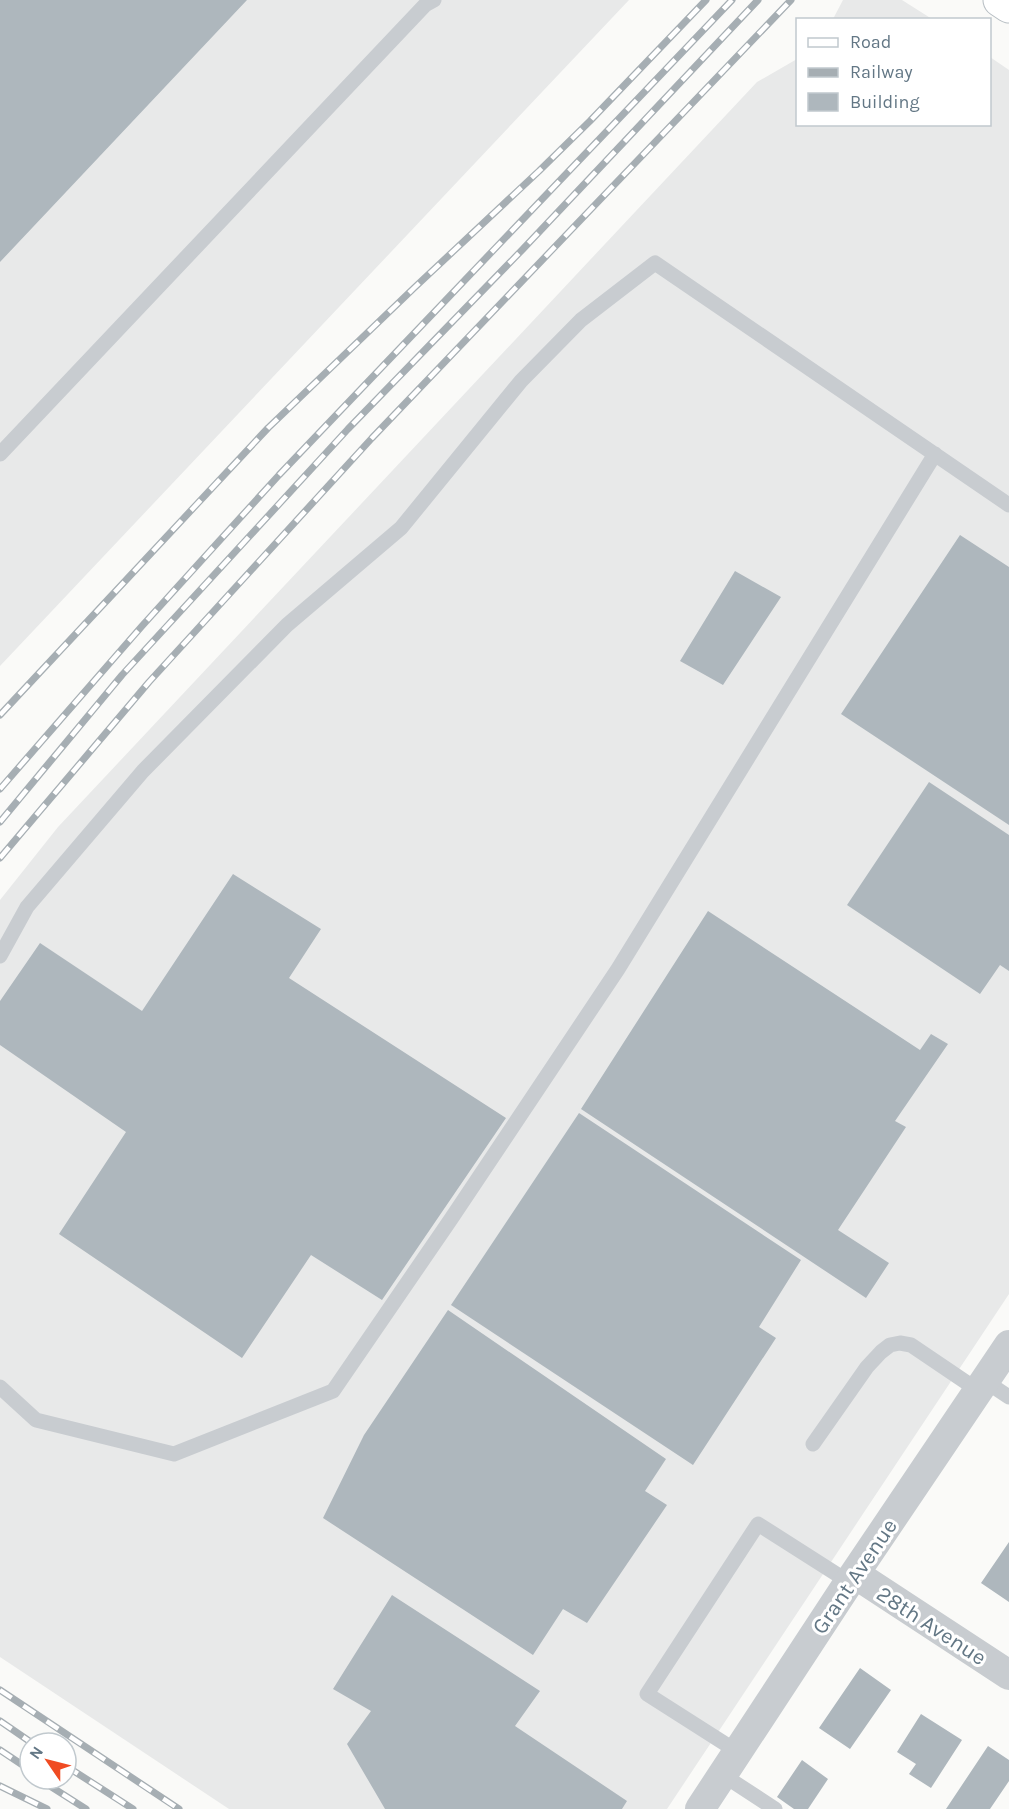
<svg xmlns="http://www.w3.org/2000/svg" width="1009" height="1809" font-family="Karla,sans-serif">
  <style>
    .built { fill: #e8e9e9 }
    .building { fill: #aeb7bd }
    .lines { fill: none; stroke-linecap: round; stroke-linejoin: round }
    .secondary-casing { stroke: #b7bec3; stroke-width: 35 }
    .service { stroke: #c8ccd0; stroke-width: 15 }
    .minor { stroke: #c8ccd0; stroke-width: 30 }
    .secondary { stroke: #fff; stroke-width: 33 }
    .rail-casing { stroke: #a6aeb3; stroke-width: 7 }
    .rail { stroke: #fff; stroke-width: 4.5; stroke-dasharray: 14; stroke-linecap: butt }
    .labels { text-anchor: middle; stroke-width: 6; stroke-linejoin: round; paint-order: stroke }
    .street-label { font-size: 22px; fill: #637785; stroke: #fff }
  </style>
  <rect width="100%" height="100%" fill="#fafaf8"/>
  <!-- built -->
  <path class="built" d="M0 0H629L0 666Z
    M843 0H902L932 19H833Z
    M990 57 1009 70V1294L667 1809H229L0 1657V900L58 827 757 82 797 59 798 124H990Z"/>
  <!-- building -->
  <path class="building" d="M0 0H247L0 262Z
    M960 535 1009 567V825L841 714Z
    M735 571 781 597 723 685 680 661Z
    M929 782 1009 835V971L1000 965 980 994 847 905Z
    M233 874 321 929 289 978 506 1118 382 1300 311 1255 242 1358 59 1234 126 1132 0 1045V1001L40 943 142 1011Z
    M708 911 920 1050 931 1034 948 1044 895 1121 906 1127 838 1230 889 1263 866 1298 581 1109Z
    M579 1113 801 1260 759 1327 776 1338 693 1465 451 1305Z
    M448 1310 666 1459 645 1491 667 1505 587 1623 563 1609 533 1655 323 1518 364 1435Z
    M1009 1542V1602L981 1583Z
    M392 1595 540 1691 515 1726 627 1801 622 1809H385L347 1744 371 1711 333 1689Z
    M860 1668 891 1690 850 1749 819 1728Z
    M921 1714 962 1740 931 1788 909 1774 916 1764 897 1752Z
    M988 1746 1009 1760V1781L990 1809H946Z
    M802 1760 828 1779 808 1809H794L777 1797Z"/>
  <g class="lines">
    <defs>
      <path id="secondary" d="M1000 0 1009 6"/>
    </defs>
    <!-- secondary casing -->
    <use href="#secondary" class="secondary-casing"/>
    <!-- service -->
    <path class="service" d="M0 454 425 5 434 0
      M0 956 27 907 143 771 287 625 401 528 521 381 581 320 655 263 1009 505
      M985 1381 1009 1397
      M0 1387 36 1420 174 1454 333 1391 451 1219 618 969 935 454
      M813 1444 867 1367 881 1352 890 1345 900 1343 911 1345 979 1391
      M738 1752 647 1694 758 1524 849 1582
      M723 1775 775 1809"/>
    <!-- minor -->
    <path class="minor" d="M855 1574 1009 1675
      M700 1809 849 1582 1009 1345"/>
    <!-- secondary -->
    <use href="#secondary" class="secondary"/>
    <defs>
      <path id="rail" d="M0 715 268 428 414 288 539 171 590 121 706 0
        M0 789 142 626 279 475 732 0
        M0 822 122 675 348 429 523 249 758 0
        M0 858 149 682 372 438 791 0
        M0 1690 179 1809
        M0 1721 32 1743
        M0 1750 30 1770
        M66 1766 133 1809
        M39 1779 86 1809
        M0 1786 47 1809"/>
    </defs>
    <!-- rail casing -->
    <use href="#rail" class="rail-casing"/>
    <!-- rail -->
    <use href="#rail" class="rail"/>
  </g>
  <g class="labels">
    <!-- street labels -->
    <g class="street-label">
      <text transform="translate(854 1576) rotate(-56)" y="8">Grant Avenue</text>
      <text transform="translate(932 1625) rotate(33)" y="8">28th Avenue</text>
    </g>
  </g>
  <!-- legend -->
  <rect x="796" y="18" width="195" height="108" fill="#ffffff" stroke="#c1c9ce" stroke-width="1.5"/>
  <rect x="808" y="38" width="30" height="9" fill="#ffffff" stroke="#c1c9ce" stroke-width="1.5"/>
  <text x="850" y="48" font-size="18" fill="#637785">Road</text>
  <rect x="808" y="68" width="30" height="9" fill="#a6aeb3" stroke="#c1c9ce" stroke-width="1.5"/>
  <text x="850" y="78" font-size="18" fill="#637785">Railway</text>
  <rect x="808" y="93" width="30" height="18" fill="#aeb7bd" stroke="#c1c9ce" stroke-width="1.5"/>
  <text x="850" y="108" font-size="18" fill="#637785">Building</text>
  <!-- north arrow -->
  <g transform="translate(48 1761) rotate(305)"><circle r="28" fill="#ffffff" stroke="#c1c9ce" stroke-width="1.5"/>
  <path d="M0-4.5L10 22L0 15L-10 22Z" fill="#f04b22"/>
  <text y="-9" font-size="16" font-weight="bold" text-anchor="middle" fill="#637785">N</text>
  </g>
</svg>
